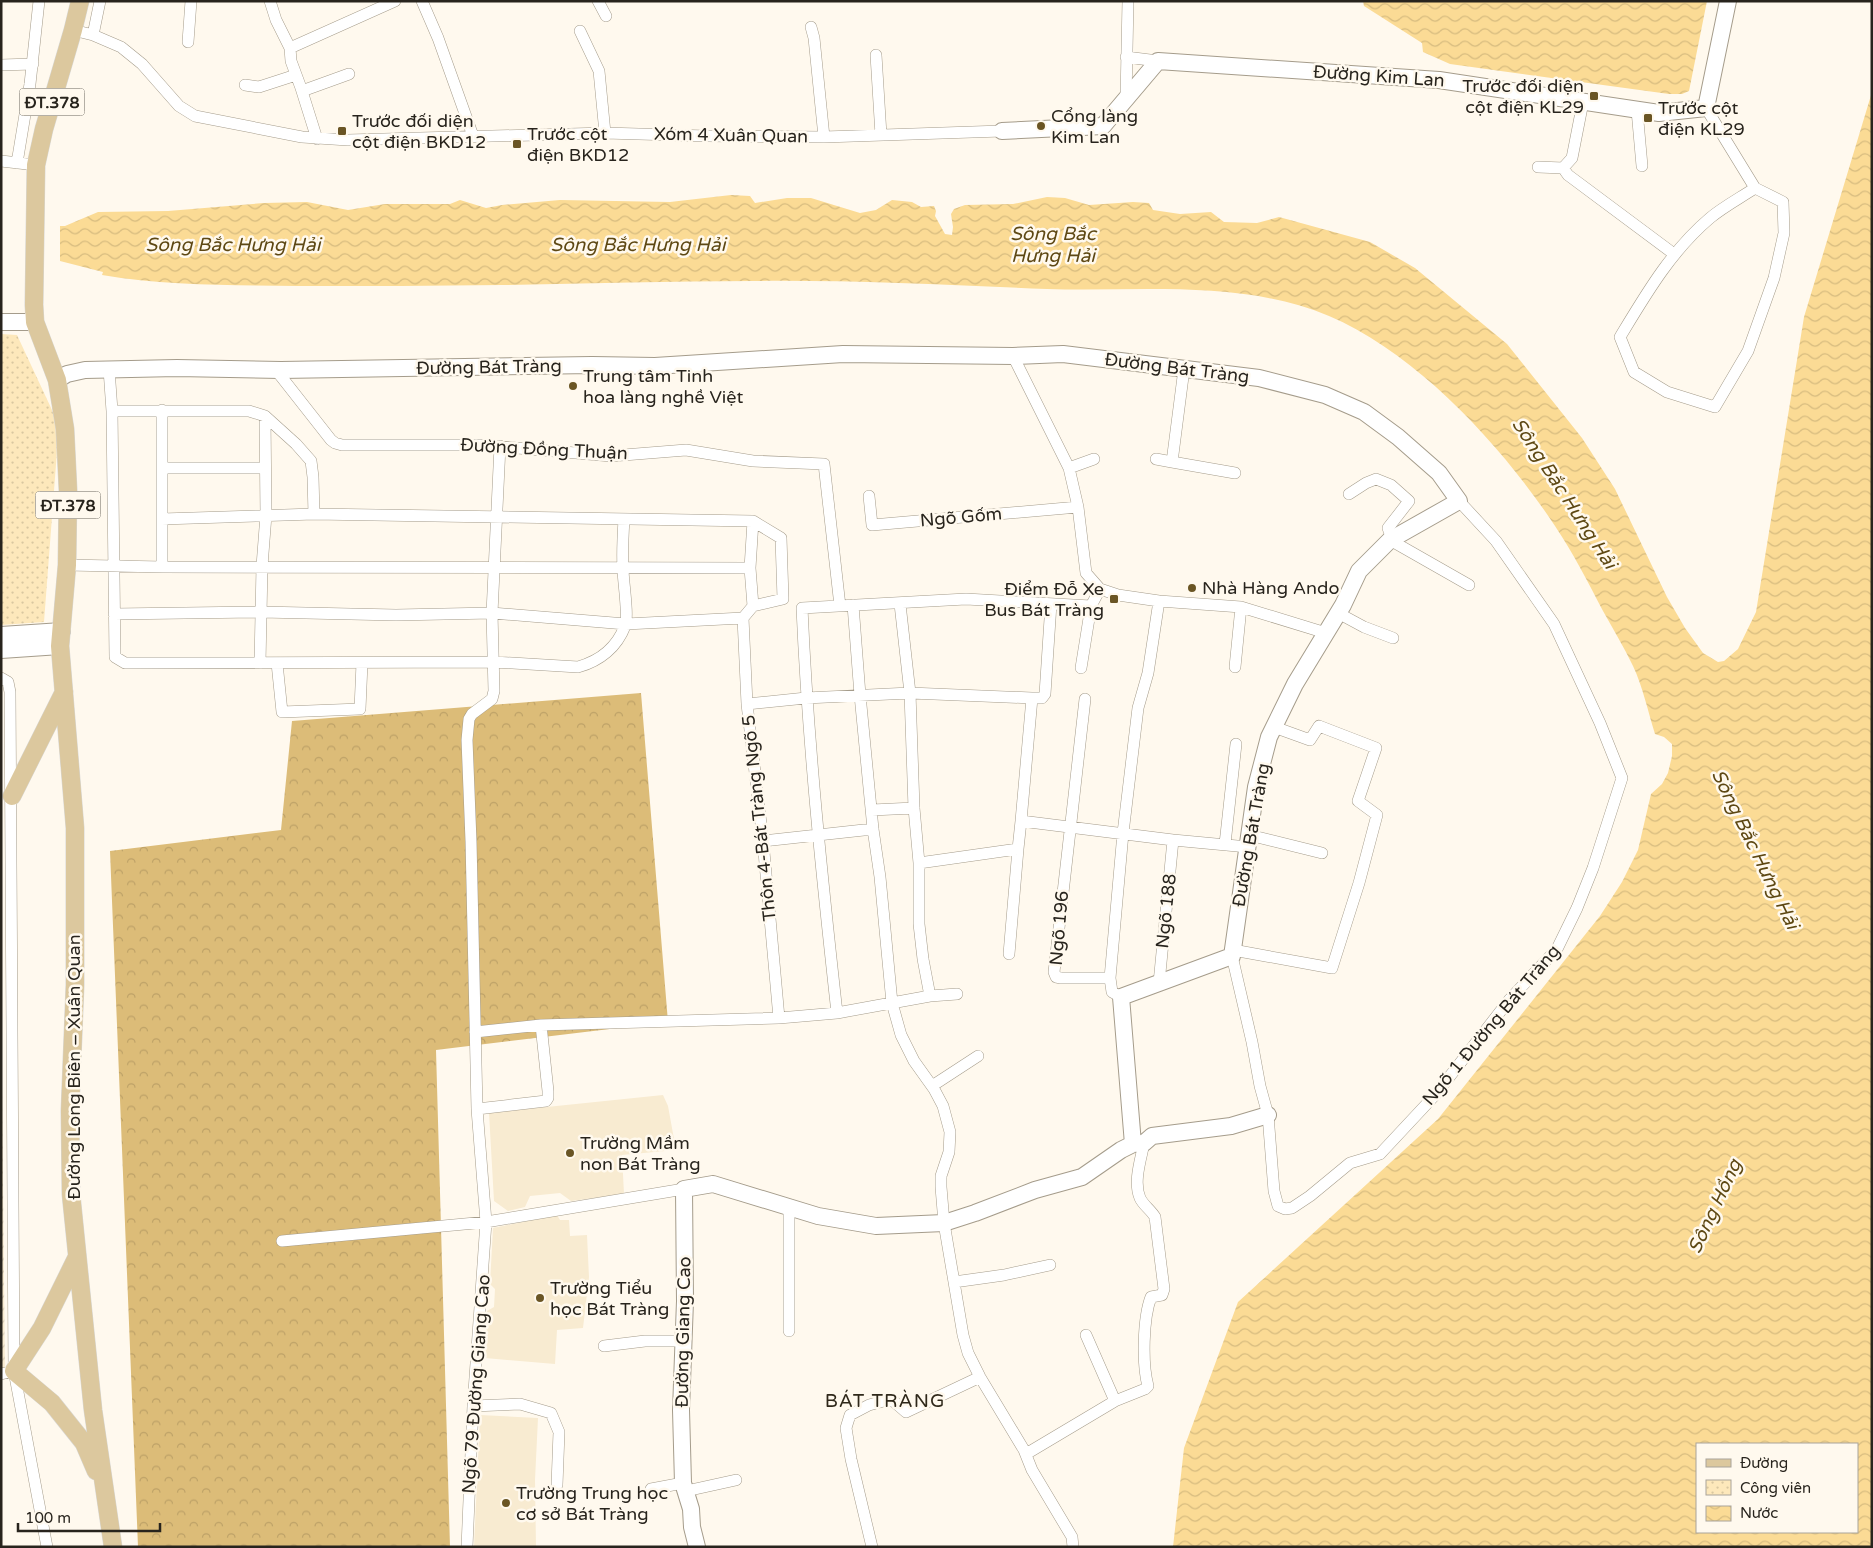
<svg xmlns="http://www.w3.org/2000/svg" width="1873" height="1548" font-family="'Varela Round',sans-serif">
  <style>
    .built { fill: #f8ebd1 }
    .industrial { fill: url(#industrial-furrows) }
    .forest { fill: url(#forest-crowns) }
    .park { fill: url(#park-dots) }
    .water { fill: url(#water-waves); fill-rule: evenodd }
    .lines { fill: none; stroke-linecap: round; stroke-linejoin: round }
    .street-casing { stroke: #a59c8b; stroke-width: 12 }
    .secondary-casing { stroke: #a59c8b; stroke-width: 18 }
    .primary-casing { stroke: #d8d8d6; stroke-width: 19 }
    .street { stroke: #fff; stroke-width: 11 }
    .secondary { stroke: #fff; stroke-width: 16 }
    .primary { stroke: #dcc89e; stroke-width: 18 }
    .poi-dot { fill: #6a5524; stroke: #fff9ee; stroke-width: 2 }
    .labels { text-anchor: middle; stroke-width: 5; stroke-linejoin: round; paint-order: stroke }
    .shield { fill: #fff9ee; stroke: #68645c; stroke-width: 1 }
    .shield-label { font-size: 16px; font-weight: bold; fill: #28241d }
    .street-label { font-size: 18px; fill: #28241d; stroke: #fff9ee }
    .poi-label { font-size: 18px; fill: #28241d; stroke: #fff9ee; text-anchor: start }
    .water-label { font-size: 19px; font-style: italic; fill: #5e4813; stroke: #fff9ee }
    .neighbourhood-label { font-size: 19px; letter-spacing: 1px; fill: #2f281a; stroke: #fff9ee }
  </style>
  <defs>
    <pattern id="industrial-furrows" width="10" height="10" patternUnits="userSpaceOnUse" patternTransform="scale(1.25)"><rect width="10" height="10" fill="#f8ebd1"/><path d="M-1 1l2-2M0 10L10 0M9 11l2-2" fill="none" stroke="#d5c9b3"/></pattern>
    <pattern id="forest-crowns" width="20" height="18" patternUnits="userSpaceOnUse" patternTransform="scale(1.25)"><rect width="20" height="18" fill="#dcbc78"/><path d="M2 6a3 3 0 1 1 6 0M12 15a3 3 0 1 1 6 0" fill="none" stroke="#bda167"/></pattern>
    <pattern id="park-dots" width="8" height="8" patternUnits="userSpaceOnUse" patternTransform="scale(1.25)"><rect width="8" height="8" fill="#fde8bb"/><path d="M2 2h.1M6 6h.1" fill="none" stroke="#d9c7a0" stroke-width="1.8" stroke-linecap="round"/></pattern>
    <pattern id="water-waves" width="16" height="10" patternUnits="userSpaceOnUse" patternTransform="scale(1.25)"><rect width="16" height="10" fill="#fbdb95"/><path d="M0 5q4-4 8 0t8 0" fill="none" stroke="#d7bc80"/></pattern>
  </defs>
  <rect width="100%" height="100%" fill="#fff9ee"/>
  <!-- built -->
  <path class="built" d="M663 1095 668 1106 676 1150 622 1155 624 1194 571 1201 560 1193 530 1196 525 1207 508 1211 494 1201 489 1113Z
    M557 1215 560 1220H569L570 1236 587 1235 589 1277 583 1328 557 1330 555 1364 485 1358 487 1311 494 1307 495 1289 490 1284 493 1228Z
    M480 1415 538 1418 535 1480 536 1547H474Z"/>
  <!-- industrial -->
  <path class="industrial" d="M1 990 5 1373H1Z"/>
  <!-- forest -->
  <path class="forest" d="M641 693 668 1022 436 1050 450 1547H138L110 851 281 830 292 721Z"/>
  <!-- park -->
  <path class="park" d="M1 334 17 335 59 425 44 622 1 625Z"/>
  <!-- water -->
  <path class="water" d="M1363 1H1707L1689 91 1682 94H1669L1450 64 1423 52 1422 43 1364 6Z
    M1872 92V1547H1173L1184 1448 1238 1302 1438 1119 1600 916 1622 882 1638 850 1651 794 1662 784 1668 773 1672 756V744L1664 737 1655 734C1648 712 1643 687 1633 666 1624 647 1613 629 1603 611 1588 582 1573 553 1555 526 1502 446 1418 354 1329 316 1240 279 1141 292 1047 289 949 285 851 280 753 281 669 281 586 284 503 285 435 286 366 286 298 286 233 285 167 286 102 275L103 272 60 261V226H65L98 212 168 211 264 203 307 202 348 210 385 204H450L460 200 486 208 502 205 560 200 670 202 731 195 750 196 755 203 787 198H811L860 213 876 210 892 200 912 202 921 207 934 206 936 211 935 216 945 234 952 235 953 227 951 214 954 209 965 205 1013 204 1047 197 1065 198 1089 205 1133 202 1149 203 1153 210 1180 214 1211 212 1224 222 1257 223 1279 217 1370 242 1415 268 1507 344 1582 438 1615 489 1667 597 1685 628 1703 653 1718 662 1724 661 1738 649 1756 612 1804 317ZM1697 1444H1857V1532H1697Z"/>
  <g class="lines">
    <defs>
      <path id="street" d="M270 1 276 20 290 48
        M422 1 438 38 473 136
        M598 1 606 16
        M811 27 814 38 824 137
        M73 30 93 35 121 47 142 64 179 106 195 116 302 137 348 140 605 133 707 136 824 137 1002 131
        M580 31 599 71 605 133
        M93 35 100 1
        M188 42 191 1
        M876 55 881 135
        M1126 57 1158 61
        M1 65 33 64
        M245 85 259 87 296 75
        M302 91 349 74
        M1126 99 1128 1
        M1706 108 1755 188C1740 198 1723 207 1710 218 1671 251 1646 294 1620 337L1634 372 1667 392 1715 407 1748 351 1774 278 1784 233 1783 202 1755 188
        M1637 110 1642 166
        M317 139 301 88 291 61 290 48 395 1
        M1 161 36 165
        M17 163 30 84 39 1
        M1538 167 1563 168 1572 158 1583 102
        M1563 168 1568 175 1674 254
        M1013 356 1069 468 1078 507 1086 573 1100 589 1118 595 1159 601 1241 607 1326 633
        M109 369 112 411H249L265 416 296 444 311 461 313 477 314 514 753 521 750 568 753 606 743 618 626 624 492 613 396 615 261 612 114 614
        M1184 369 1172 462 1235 473
        M276 370 331 440 335 443 342 445H480L611 456 686 450 753 461 824 464 840 606
        M162 410V567L750 568
        M112 411 115 657 125 663 494 662 578 667C600 661 617 647 625 626 629 616 623 581 623 569 622 552 623 535 624 519
        M1156 459 1172 462
        M162 468H265
        M1069 468 1094 459
        M1349 494 1366 483 1376 479 1391 485 1409 501 1388 528 1392 539
        M869 496 872 525 1078 507
        M162 519 314 514
        M753 521 781 538 783 599 753 606
        M1390 540 1469 585
        M67 565 162 567
        M900 604 910 693 914 808 919 863V924L923 959 930 996
        M853 605 860 695 873 829 880 877 892 1003 901 1035 914 1061 934 1089 943 1106 950 1132 949 1152 941 1176V1187L944 1223 963 1335 968 1353 980 1377 1024 1450 1032 1470 1072 1537 1073 1547
        M1338 613 1364 627 1393 638
        M743 618 747 704 763 841 779 1018
        M260 663 262 566 266 515 265 416
        M277 663 282 712 360 709 362 663
        M1235 667 1241 607
        M1081 668 1091 606
        M1 678 8 682 10 692 14 1371 47 1547
        M1032 698H1042L1045 694 1051 604
        M1085 699 1054 972 1056 977 1061 978H1110
        M747 704 806 698 910 693 1032 698 1021 821
        M872 810 914 808
        M1249 835 1322 853
        M763 841 873 829
        M1225 844 1236 744
        M919 863 1018 849 1021 821 1173 840 1248 847
        M1233 950 1332 968 1359 883 1377 815 1358 801 1376 748 1319 726 1310 740 1274 727
        M1009 954 1018 849
        M1232 956 1252 1042 1260 1086 1268 1115 1274 1191 1278 1206 1285 1209 1292 1208 1310 1196 1350 1163 1380 1154 1436 1094 1510 999 1557 949 1577 908 1593 868 1622 778 1600 723 1554 624 1496 541 1459 501
        M1159 983 1173 840
        M1121 997 1112 992 1110 978 1123 833 1138 708 1148 673 1159 601
        M837 1013C822 878 808 744 802 608L966 599 1091 606 1100 589
        M475 1032 541 1025 779 1018 837 1013 930 996 957 994
        M932 1086 978 1056
        M477 1109 546 1101 548 1098V1091L541 1025
        M282 1241 486 1222 684 1189
        M954 1282 1004 1275 1050 1265
        M789 1331V1206
        M1086 1335 1115 1401
        M604 1346 645 1341H682
        M1 1374 14 1371
        M473 1406 520 1404 551 1413 559 1432 557 1485
        M1026 1454 1115 1401 1145 1389 1148 1386C1142 1364 1143 1318 1151 1297L1162 1295 1164 1289 1155 1217C1151 1210 1143 1205 1140 1198 1133 1182 1141 1159 1144 1143
        M651 1489 683 1483
        M686 1491 736 1480
        M467 1547 473 1406 486 1222 477 1109 471 841 467 740 469 719 472 714 492 699 494 691 492 613 500 446
        M872 1547 851 1459 846 1428 850 1415 869 1405 891 1399 906 1412 980 1377"/>
      <path id="secondary" d="M1002 131 1103 126 1158 61 1439 80 1659 113 1706 108 1728 1
        M1 322H35
        M57 380 67 374 85 370 177 368 281 370 592 365 655 366 843 354 1013 356 1063 354 1259 378 1325 395 1364 412 1398 437 1439 473 1459 501 1390 540 1359 571 1343 605 1295 684 1269 737 1256 787 1232 956 1121 997 1133 1144
        M1 635 62 631
        M1 650 60 646
        M697 1547 692 1527 691 1509 683 1483 681 1410 685 1301 684 1189 713 1184 818 1216 876 1226 944 1223 975 1213 1035 1190 1082 1177 1121 1150 1133 1144 1144 1143 1152 1136 1231 1126 1268 1115"/>
      <path id="primary" d="M80 1 73 30 44 129 36 165 34 305 35 322 57 380 65 429 68 490 67 565 60 646 75 828V985L70 1111 71 1194 93 1410 113 1547
        M12 796 64 692
        M77 1257 42 1328 14 1371 52 1403 84 1443 96 1471"/>
    </defs>
    <!-- street casing -->
    <use href="#street" class="street-casing"/>
    <!-- secondary casing -->
    <use href="#secondary" class="secondary-casing"/>
    <!-- primary casing -->
    <use href="#primary" class="primary-casing"/>
    <!-- street -->
    <use href="#street" class="street"/>
    <!-- secondary -->
    <use href="#secondary" class="secondary"/>
    <!-- primary -->
    <use href="#primary" class="primary"/>
  </g>
  <!-- markers -->
  <g class="poi-dot">
    <rect x="1589" y="91" width="10" height="10" rx="2.5"/>
    <rect x="1643" y="113" width="10" height="10" rx="2.5"/>
    <circle cx="1041" cy="126" r="5"/>
    <rect x="337" y="126" width="10" height="10" rx="2.5"/>
    <rect x="512" y="139" width="10" height="10" rx="2.5"/>
    <circle cx="573" cy="386" r="5"/>
    <circle cx="1192" cy="588" r="5"/>
    <rect x="1109" y="594" width="10" height="10" rx="2.5"/>
    <circle cx="570" cy="1153" r="5"/>
    <circle cx="540" cy="1298" r="5"/>
    <circle cx="506" cy="1503" r="5"/>
  </g>
  <g class="labels">
    <!-- shield labels -->
    <g class="shield">
      <rect x="19.5" y="88.5" width="65" height="27" rx="4"/>
      <rect x="35.5" y="491.5" width="65" height="27" rx="4"/>
    </g>
    <g class="shield-label">
      <text x="52" y="108">ĐT.378</text>
      <text x="68" y="511">ĐT.378</text>
    </g>
    <!-- street labels -->
    <g class="street-label">
      <text transform="translate(1379 76) rotate(4)" y="6">Đường Kim Lan</text>
      <text transform="translate(731 135) rotate(1)" y="6">Xóm 4 Xuân Quan</text>
      <text transform="translate(489 367) rotate(-1)" y="6">Đường Bát Tràng</text>
      <text transform="translate(1177 368) rotate(7)" y="6">Đường Bát Tràng</text>
      <text transform="translate(544 449) rotate(3)" y="6">Đường Đồng Thuận</text>
      <text transform="translate(961 517) rotate(-5)" y="6">Ngõ Gốm</text>
      <text transform="translate(759 818) rotate(-96)" y="6">Thôn 4-Bát Tràng Ngõ 5</text>
      <text transform="translate(1251 835) rotate(-80)" y="6">Đường Bát Tràng</text>
      <text transform="translate(1166 911) rotate(-84)" y="6">Ngõ 188</text>
      <text transform="translate(1059 928) rotate(-85)" y="6">Ngõ 196</text>
      <text transform="translate(1491 1025) rotate(-50)" y="6">Ngõ 1 Đường Bát Tràng</text>
      <text transform="translate(74 1067) rotate(-90)" y="6">Đường Long Biên – Xuân Quan</text>
      <text transform="translate(683 1332) rotate(-89)" y="6">Đường Giang Cao</text>
      <text transform="translate(476 1384) rotate(-86)" y="6">Ngõ 79 Đường Giang Cao</text>
    </g>
    <!-- poi labels -->
    <g class="poi-label">
      <text x="1584" y="92" text-anchor="end">Trước đối diện<tspan x="1584" dy="21">cột điện KL29</tspan></text>
      <text x="1658" y="114">Trước cột<tspan x="1658" dy="21">điện KL29</tspan></text>
      <text x="1051" y="122">Cổng làng<tspan x="1051" dy="21">Kim Lan</tspan></text>
      <text x="352" y="127">Trước đối diện<tspan x="352" dy="21">cột điện BKD12</tspan></text>
      <text x="527" y="140">Trước cột<tspan x="527" dy="21">điện BKD12</tspan></text>
      <text x="583" y="382">Trung tâm Tinh<tspan x="583" dy="21">hoa làng nghề Việt</tspan></text>
      <text x="1202" y="594">Nhà Hàng Ando</text>
      <text x="1104" y="595" text-anchor="end">Điểm Đỗ Xe<tspan x="1104" dy="21">Bus Bát Tràng</tspan></text>
      <text x="580" y="1149">Trường Mầm<tspan x="580" dy="21">non Bát Tràng</tspan></text>
      <text x="550" y="1294">Trường Tiểu<tspan x="550" dy="21">học Bát Tràng</tspan></text>
      <text x="516" y="1499">Trường Trung học<tspan x="516" dy="21">cơ sở Bát Tràng</tspan></text>
    </g>
    <!-- water labels -->
    <g class="water-label">
      <text x="1053" y="240">Sông Bắc<tspan x="1053" dy="22">Hưng Hải</tspan></text>
      <text x="233" y="251">Sông Bắc Hưng Hải</text>
      <text x="638" y="251">Sông Bắc Hưng Hải</text>
      <text transform="translate(1565 493) rotate(57)" y="7">Sông Bắc Hưng Hải</text>
      <text transform="translate(1756 849) rotate(64)" y="7">Sông Bắc Hưng Hải</text>
      <text transform="translate(1714 1206) rotate(-65)" y="7">Sông Hồng</text>
    </g>
    <!-- neighbourhood labels -->
    <g class="neighbourhood-label">
      <text x="885" y="1407">BÁT TRÀNG</text>
    </g>
  </g>
  <!-- border -->
  <rect width="1873" height="1548" fill="none" stroke="#28241d" stroke-width="5"/>
  <!-- legend -->
  <rect x="1696" y="1443" width="162" height="90" fill="#fff9ee" stroke="#a9a49a"/>
  <rect x="1706" y="1459" width="25" height="8" fill="#dcc89e" stroke="#a9a49a"/>
  <text x="1740" y="1468" font-size="15" fill="#28241d">Đường</text>
  <rect x="1706" y="1480" width="25" height="15" fill="url(#park-dots)" stroke="#a9a49a"/>
  <text x="1740" y="1493" font-size="15" fill="#28241d">Công viên</text>
  <rect x="1706" y="1506" width="25" height="15" fill="url(#water-waves)" stroke="#a9a49a"/>
  <text x="1740" y="1518" font-size="15" fill="#28241d">Nước</text>
  <!-- scale -->
  <path d="M18 1523v8h142v-8" fill="none" stroke="#28241d" stroke-width="2.5"/>
  <text x="25" y="1523" font-size="15" fill="#28241d" stroke="#fff9ee" stroke-width="4" paint-order="stroke">100 m</text>
</svg>
